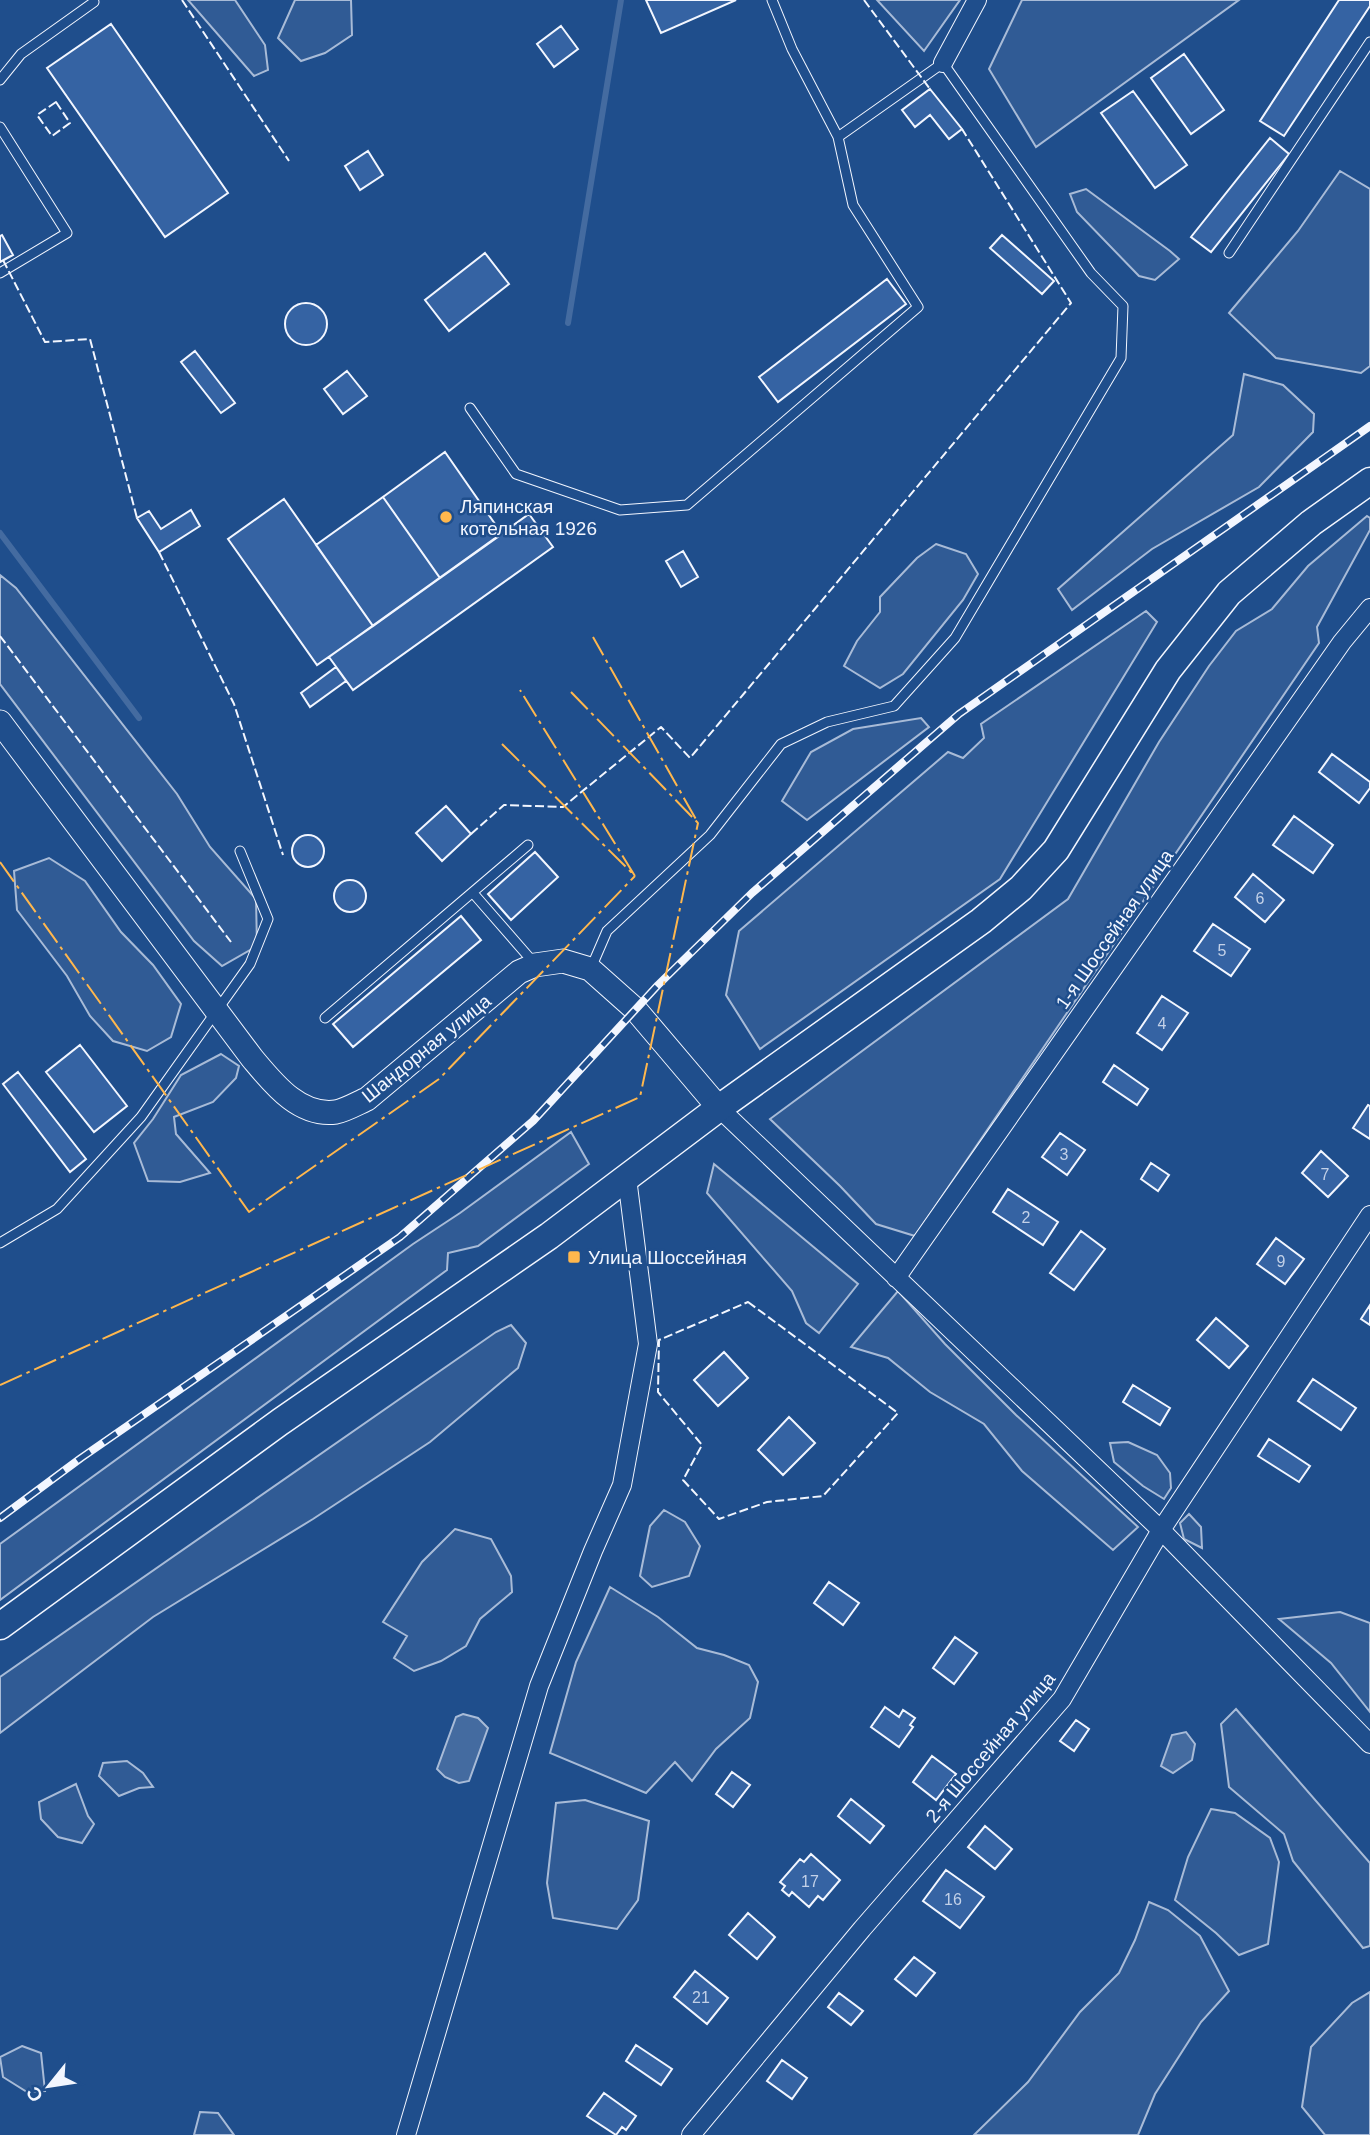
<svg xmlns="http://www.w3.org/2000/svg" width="1370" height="2135" font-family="Arial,sans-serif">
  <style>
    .built { fill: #305b95; stroke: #a8bbd7; stroke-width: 2 }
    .water { fill: #446ba0; stroke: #a8bbd7; stroke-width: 2 }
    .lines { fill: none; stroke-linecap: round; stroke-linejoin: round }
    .stream { stroke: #446ba0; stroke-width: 6 }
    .building { fill: #3563a3; stroke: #f2f6ff; stroke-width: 2 }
    .service-casing { stroke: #f2f6ff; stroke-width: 11 }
    .minor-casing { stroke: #f2f6ff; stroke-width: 20 }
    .tertiary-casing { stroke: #f2f6ff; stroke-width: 25 }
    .secondary-casing { stroke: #f2f6ff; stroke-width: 29 }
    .service { stroke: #1f4e8c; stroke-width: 9 }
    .minor { stroke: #1f4e8c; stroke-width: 18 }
    .tertiary { stroke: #1f4e8c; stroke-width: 23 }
    .secondary { stroke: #1f4e8c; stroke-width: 26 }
    .rail-casing { stroke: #f2f6ff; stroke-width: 8 }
    .rail { stroke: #1f4e8c; stroke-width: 5; stroke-dasharray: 16; stroke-linecap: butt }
    .fence { stroke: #f2f6ff; stroke-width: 2; stroke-dasharray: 9 3.5; stroke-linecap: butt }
    .power { stroke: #ffb74d; stroke-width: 2; stroke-dasharray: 24 5 3.5 5; stroke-linecap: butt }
    .poi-dot { fill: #ffb74d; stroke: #1f4e8c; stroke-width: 2.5 }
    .labels { text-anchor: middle; stroke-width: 5; stroke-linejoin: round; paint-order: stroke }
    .number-label { font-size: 16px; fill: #c3d1e8 }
    .poi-label { font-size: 19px; fill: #f2f6ff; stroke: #1f4e8c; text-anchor: start }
    .street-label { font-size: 19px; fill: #f2f6ff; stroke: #1f4e8c }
  </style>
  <rect width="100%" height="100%" fill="#1f4e8c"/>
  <!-- built -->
  <path class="built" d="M188 0H235L265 45 268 70 254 76Z
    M295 0H351L352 35 325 53 301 61 278 38Z
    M877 0H960L924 51Z
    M1022 0H1239L1036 147 989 69Z
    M1340 171 1370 189V366L1361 373 1276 358 1229 313 1298 231Z
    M1086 189 1170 251 1179 259 1155 280 1139 276 1077 212 1070 194Z
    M1244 374 1283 385 1314 414 1313 432 1259 487 1152 549 1072 610 1058 589 1233 435Z
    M1367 516 1370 518V530L1317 627 1319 643 915 1236 876 1224 840 1186 770 1119 1068 899 1159 742 1209 666 1236 631 1272 609 1308 566Z
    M936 544 966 554 978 574 963 600 903 674 880 688 844 666 857 641 880 612V597L917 558Z
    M0 575 16 588 177 794 210 847 256 899 257 946 222 966 194 941 0 684Z
    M1146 611 1157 622 1000 879 760 1049 726 995 739 931 948 752 963 758 984 738 981 724Z
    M921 718 929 727 807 820 782 801 811 752 853 729Z
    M49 858 85 881 121 932 153 965 181 1004 171 1037 147 1051 113 1041 90 1016 67 976 17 910 14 871Z
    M221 1054 239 1066 236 1078 213 1102 174 1117 176 1134 210 1173 180 1182 148 1181 134 1143 153 1119 181 1075Z
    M571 1132 589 1164 478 1246 448 1253 447 1270 0 1600V1544L413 1244 460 1213Z
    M714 1164 858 1284 819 1333 806 1323 792 1291 707 1193Z
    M898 1291 945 1344 1016 1415 1138 1527 1113 1550 1022 1471 984 1424 930 1392 888 1358 851 1347Z
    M511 1325 526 1343 518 1368 430 1442 313 1519 153 1617 0 1733V1677L496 1332Z
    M1128 1442 1157 1455 1170 1473 1171 1488 1164 1499 1143 1486 1114 1462 1110 1443Z
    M664 1510 685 1522 700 1546 689 1576 652 1587 640 1576 650 1526Z
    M1189 1514 1201 1527 1202 1548 1184 1539 1180 1523Z
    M455 1529 491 1539 511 1576 512 1592 480 1619 466 1646 441 1661 414 1671 394 1658 407 1636 383 1622 422 1562Z
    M610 1587 658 1617 697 1648 724 1655 749 1665 758 1682 750 1718 716 1749 692 1781 675 1762 646 1793 550 1753 576 1662Z
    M1340 1612 1370 1623V1712L1331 1663 1279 1619Z
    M1236 1709 1370 1863V1946L1363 1948 1293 1861 1284 1834 1229 1787 1221 1724Z
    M127 1761 143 1773 153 1787 139 1788 119 1796 99 1776 103 1763Z
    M76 1784 88 1816 94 1824 82 1843 58 1837 41 1819 39 1802Z
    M585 1800 649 1821 638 1900 617 1929 553 1918 547 1883 556 1803Z
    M1211 1809 1235 1813 1270 1838 1279 1862 1268 1944 1239 1955 1216 1933 1175 1900 1188 1857Z
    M1149 1902 1168 1910 1200 1936 1229 1991 1201 2022 1155 2094 1138 2135H974L1028 2082 1080 2012 1119 1973 1135 1940Z
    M1370 1992V2135H1325L1302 2107 1311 2047 1352 2003Z
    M22 2046 41 2053 45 2091 27 2092 3 2077 0 2057Z
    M200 2112 218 2113 234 2135H194Z"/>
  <!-- water -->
  <path class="water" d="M463 1714 478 1718 488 1728 469 1781 459 1783 445 1777 437 1769 456 1717Z
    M1186 1732 1195 1744 1192 1760 1173 1773 1161 1766 1172 1735Z"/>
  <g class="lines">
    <!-- stream -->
    <path class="stream" d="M568 323 621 0
      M0 533 139 718"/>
  </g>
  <!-- building -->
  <path class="building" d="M646 0H736L661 33Z
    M1339 0H1370V6L1284 136 1260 121Z
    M111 24 228 193 165 237 47 68Z
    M561 26 578 49 554 67 537 44Z
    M1184 54 1224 110 1191 134 1151 78Z
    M930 89 962 129 949 139 930 115 915 127 902 110Z
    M1133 91 1187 165 1155 188 1101 113Z
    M1270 138 1289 154 1211 252 1191 237Z
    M368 151 383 175 360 190 345 166Z
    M2 235 13 255 0 262V236Z
    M1002 235 1054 281 1042 294 990 248Z
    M485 253 509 284 449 331 425 300Z
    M887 279 906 304 778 402 759 377Z
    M285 324a21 21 0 1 1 42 0a21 21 0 1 1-42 0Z
    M195 351 235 403 221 413 181 362Z
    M347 371 367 396 343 414 324 389Z
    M445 452 502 534 440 578 383 497Z
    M383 497 440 578 373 626 316 545Z
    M284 499 373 626 317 665 228 539Z
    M191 510 200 526 159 552 137 518 149 511 161 529Z
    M529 514 553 547 353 690 329 657Z
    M683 551 698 577 681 587 666 561Z
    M336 667 346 681 310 707 301 693Z
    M1332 754 1370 782V788L1359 803 1319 772Z
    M446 806 471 834 442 861 416 833Z
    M1294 816 1333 845 1313 873 1273 845Z
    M292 851a16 16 0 1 1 32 0a16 16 0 1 1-32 0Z
    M535 852 558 877 511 920 488 894Z
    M1253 874 1284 900 1265 922 1235 897Z
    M334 896a16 16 0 1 1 32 0a16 16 0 1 1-32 0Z
    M461 916 481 940 353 1047 333 1024Z
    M1213 924 1250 949 1231 976 1194 951Z
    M1162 996 1188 1013 1162 1050 1137 1033Z
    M80 1045 127 1106 94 1132 46 1072Z
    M1114 1065 1148 1089 1137 1105 1103 1082Z
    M18 1072 86 1159 70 1172 3 1084Z
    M1368 1105 1370 1106V1139L1353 1128Z
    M1060 1133 1085 1150 1067 1175 1042 1157Z
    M1321 1151 1348 1176 1328 1197 1302 1173Z
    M1151 1163 1169 1175 1158 1191 1141 1179Z
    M1008 1189 1058 1222 1043 1245 993 1212Z
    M1081 1231 1105 1249 1074 1290 1050 1273Z
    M1276 1238 1304 1259 1285 1284 1257 1264Z
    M1370 1305V1325L1361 1319Z
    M1216 1318 1248 1346 1229 1368 1197 1340Z
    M724 1352 748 1378 718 1406 694 1380Z
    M1313 1379 1356 1408 1341 1430 1298 1401Z
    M1133 1385 1170 1408 1160 1425 1123 1402Z
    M789 1417 815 1443 783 1475 758 1450Z
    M1269 1439 1310 1466 1299 1482 1258 1456Z
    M829 1582 859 1603 843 1625 814 1603Z
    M955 1637 977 1653 954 1684 933 1668Z
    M885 1707 899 1717 903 1710 915 1718 910 1725 913 1727 899 1747 871 1727Z
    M1076 1720 1089 1729 1074 1751 1060 1741Z
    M932 1756 956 1774 936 1800 913 1782Z
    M732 1772 750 1785 733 1807 716 1794Z
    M851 1799 884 1826 870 1843 838 1816Z
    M985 1826 1012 1849 995 1869 968 1847Z
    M811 1854 840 1880 823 1900 818 1896 809 1907 792 1892 789 1896 782 1890 785 1886 780 1882 800 1859 804 1862Z
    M946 1870 984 1897 960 1928 923 1901Z
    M748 1913 775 1937 757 1959 729 1935Z
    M914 1957 935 1973 916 1996 895 1979Z
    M695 1971 728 1998 707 2024 674 1997Z
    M839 1993 863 2011 851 2025 828 2007Z
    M636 2045 672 2069 661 2085 626 2061Z
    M782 2060 807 2078 792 2099 767 2081Z
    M604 2093 636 2116 626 2130 622 2127 616 2135 587 2116Z"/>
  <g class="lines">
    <defs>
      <path id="service" d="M772 0 792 49 838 137
        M0 80 21 54 94 2
        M0 127 67 233 0 273
        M1229 253 1370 42
        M470 408 516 474 620 510 687 505 918 307 853 205 838 137 943 63 1091 273 1123 306 1121 358 955 638 894 706 827 722 781 744 710 835 607 931 591 968
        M473 893 534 963
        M325 1018 528 845
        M0 1243 57 1209 141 1117 250 964 268 919 240 851"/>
      <path id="minor" d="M943 63 977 0
        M719 1108 1161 1530 1370 1744
        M896 1278 1342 642 1370 608
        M406 2135 539 1686 593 1551 622 1485 648 1344 627 1178
        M691 2135 862 1929 1062 1699 1161 1530 1370 1215"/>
      <path id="tertiary" d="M0 722 252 1058C273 1083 299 1117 336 1112 346 1110 358 1103 367 1099L519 972 535 965 563 961 590 969 635 1009 719 1108"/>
      <path id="secondary" d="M0 1626 280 1422 549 1236 719 1108 981 921 1021 888 1056 850 1168 670 1229 593 1311 523 1370 481"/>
    </defs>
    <!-- service casing -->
    <use href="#service" class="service-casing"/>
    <!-- minor casing -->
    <use href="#minor" class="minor-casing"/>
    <!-- tertiary casing -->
    <use href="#tertiary" class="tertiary-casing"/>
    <!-- secondary casing -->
    <use href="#secondary" class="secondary-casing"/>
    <!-- service -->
    <use href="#service" class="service"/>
    <!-- minor -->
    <use href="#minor" class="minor"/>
    <!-- tertiary -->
    <use href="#tertiary" class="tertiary"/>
    <!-- secondary -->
    <use href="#secondary" class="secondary"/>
    <defs>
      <path id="rail" d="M0 1518 81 1458 400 1237 533 1121 658 985 752 893 959 714 1370 426"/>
    </defs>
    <!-- rail casing -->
    <use href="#rail" class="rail-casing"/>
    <!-- rail -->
    <use href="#rail" class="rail"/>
    <!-- fence -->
    <path class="fence" d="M182 0 289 161
      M864 0 930 89
      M56 102 70 123 52 136 37 115Z
      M3 260 45 342 90 339 137 518
      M159 552 234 704 283 855
      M0 636 231 942
      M471 834 504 805 563 807 661 727 690 758 1071 303 962 129
      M748 1302 898 1413 823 1496 767 1502 719 1519 683 1480 702 1445 658 1392 659 1340Z"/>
    <!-- power -->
    <path class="power" d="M571 692 698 823 593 637
      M502 744 635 876 520 690
      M0 862 249 1212 439 1079 635 876
      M0 1385 640 1097 698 823"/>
  </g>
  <!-- markers -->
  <g class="poi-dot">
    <circle cx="446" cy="517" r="7"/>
    <rect x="567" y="1250" width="14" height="14" rx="3.5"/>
  </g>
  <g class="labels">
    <!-- number labels -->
    <g class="number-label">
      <text x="1260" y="904">6</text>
      <text x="1222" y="956">5</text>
      <text x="1162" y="1029">4</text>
      <text x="1064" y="1160">3</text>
      <text x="1325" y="1180">7</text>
      <text x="1026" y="1223">2</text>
      <text x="1281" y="1267">9</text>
      <text x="810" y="1887">17</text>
      <text x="953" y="1905">16</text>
      <text x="701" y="2003">21</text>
    </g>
    <!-- poi labels -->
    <g class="poi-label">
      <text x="460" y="513">Ляпинская<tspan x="460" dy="22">котельная 1926</tspan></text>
      <text x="588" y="1264">Улица Шоссейная</text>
    </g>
    <!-- street labels -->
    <g class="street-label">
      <text transform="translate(1114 929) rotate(-55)" y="7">1-я Шоссейная улица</text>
      <text transform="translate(426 1048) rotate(-39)" y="7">Шандорная улица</text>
      <text transform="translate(990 1747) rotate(-50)" y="7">2-я Шоссейная улица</text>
    </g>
  </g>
  <!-- north arrow -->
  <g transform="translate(49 2086) rotate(240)" stroke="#1f4e8c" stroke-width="5" paint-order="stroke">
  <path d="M0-5L12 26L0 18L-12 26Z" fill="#f2f6ff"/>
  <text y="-10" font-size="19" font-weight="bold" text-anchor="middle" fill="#f2f6ff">С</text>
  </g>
</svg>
